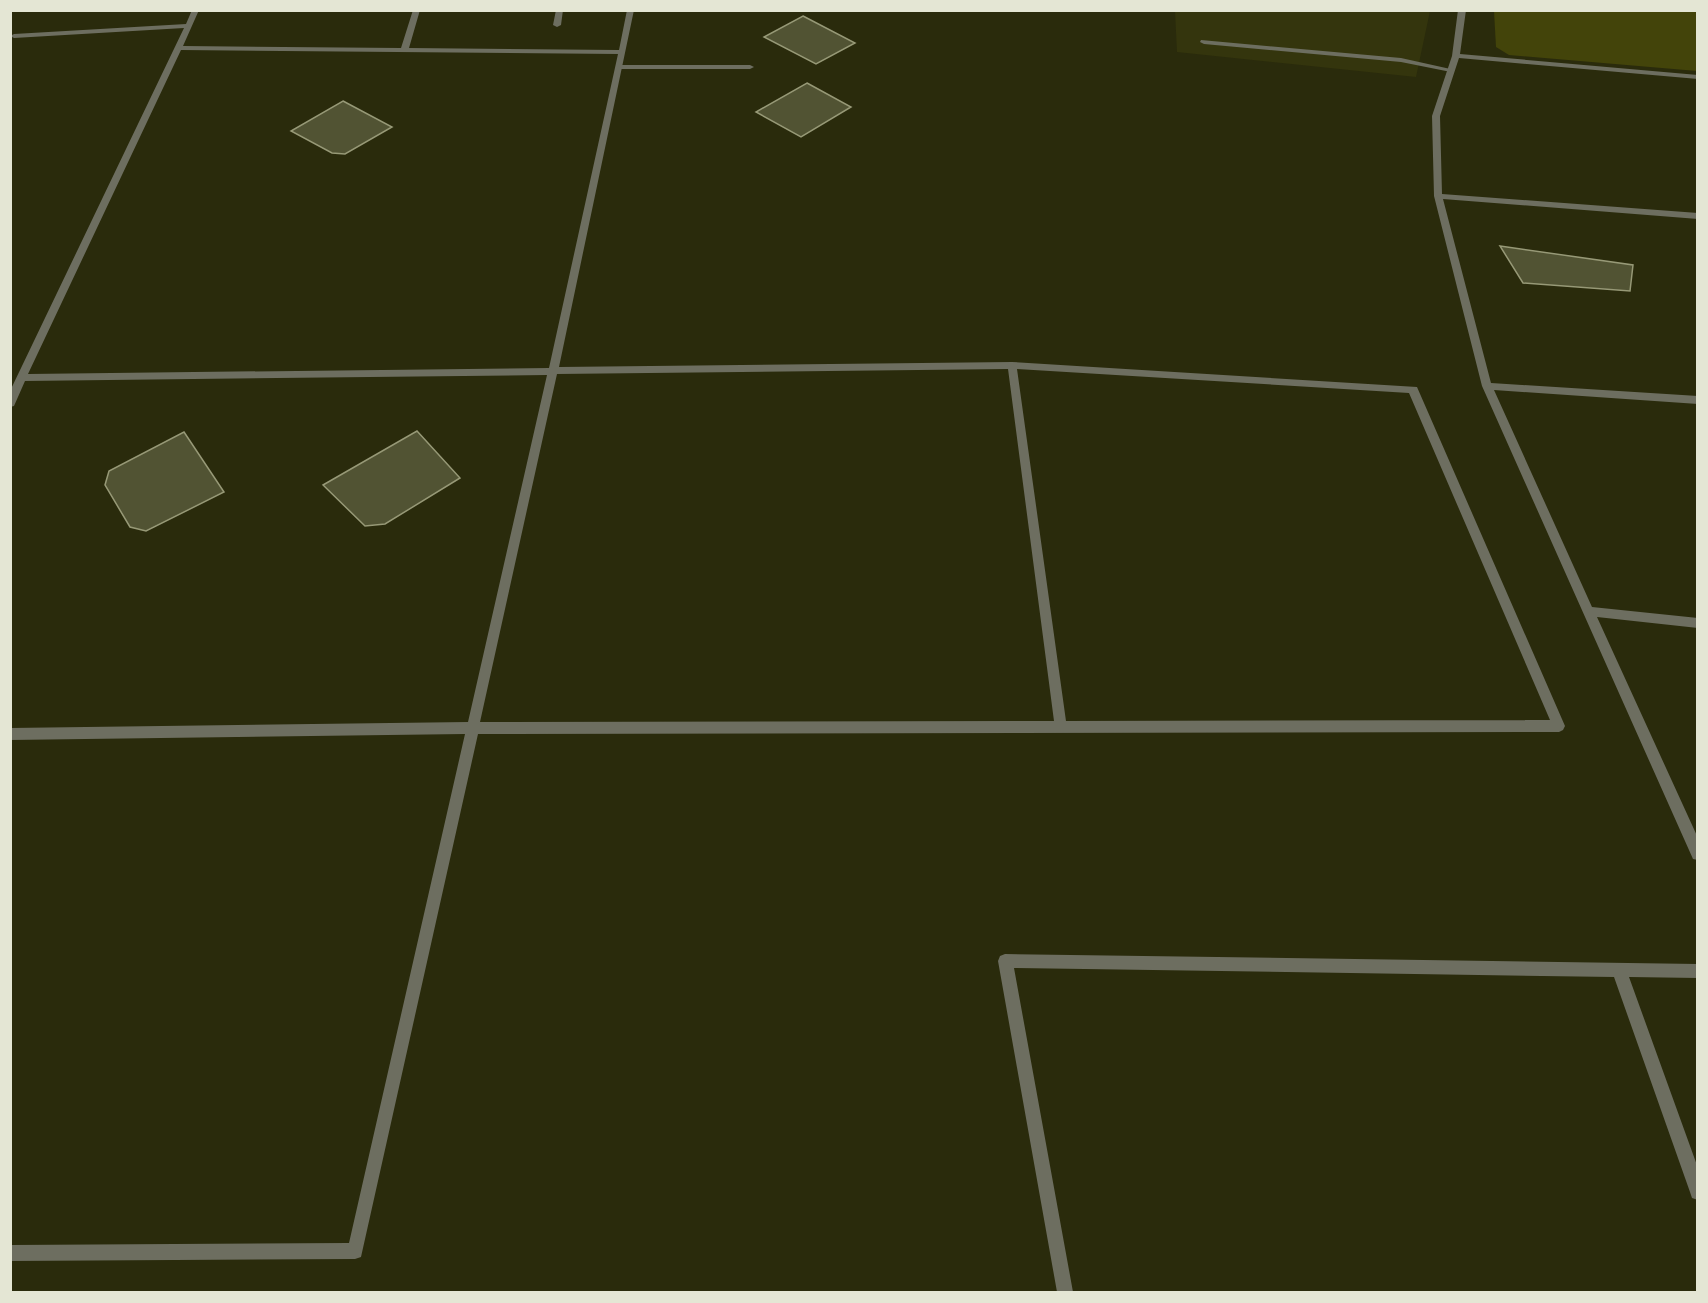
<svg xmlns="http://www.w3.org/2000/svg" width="1708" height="1303" font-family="'IBM Plex Sans',sans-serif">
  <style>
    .built { fill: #34350d }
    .green { fill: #43440a }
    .building { fill: #515333; stroke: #979977; stroke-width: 1.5 }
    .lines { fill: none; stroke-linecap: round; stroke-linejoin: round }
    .lane { fill: #6d6e60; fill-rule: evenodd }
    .street { fill: #6d6e60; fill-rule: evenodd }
  </style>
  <rect width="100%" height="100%" fill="#2a2b0c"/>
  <!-- built -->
  <path class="built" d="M1175 11H1430L1416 77 1177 52Z"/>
  <!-- green -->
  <path class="green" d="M1494 11H1697V71L1509 55 1496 47Z"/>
  <!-- building -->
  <path class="building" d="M803 16 855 43 816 64 764 37Z
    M807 83 851 107 801 137 756 112Z
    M343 101 392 127 345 154 332 153 291 131Z
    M1500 246 1633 265 1630 291 1523 283Z
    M417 431 460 478 385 524 365 526 323 485Z
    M184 432 224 492 146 531 130 527 105 485 109 471Z"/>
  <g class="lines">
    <!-- lane -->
    <path class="lane" d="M556 10H563L561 25 557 27 553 25Z
      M1201 40 1401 58 1455 70 1451 72 1401 62 1204 44 1200 42Z
      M616 65H750L754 67 750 69H616Z"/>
    <!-- street -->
    <path class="street" d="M192 10H199L183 46 401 48 413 10H420L409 48 619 50 627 10H634L559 367 1012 362 1417 387 1565 726 1563 730 1559 732 478 734 361 1257 355 1259 10 1261V1245L349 1243 465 734 10 740V728L468 722 547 375 25 381 14 406 10 407V391L184 28 14 38 10 36 14 34 186 24ZM181 50 618 54 549 368 28 374ZM1008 369 1054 721 480 722 557 374ZM1017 369 1409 393 1550 720 1066 721Z
      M1458 10H1466L1460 54 1698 75V79L1459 58 1440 116 1442 194 1698 213V219L1443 199 1491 383 1698 396V404L1494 390 1592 607 1698 618V628L1597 617 1698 838V860L1693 859 1482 386 1434 196 1432 116 1452 56Z
      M1005 954 1698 964V978L1629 977 1698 1168V1200L1692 1198 1690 1192 1614 977 1014 968 1073 1292H1057L998 961 1000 956Z"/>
  </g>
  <!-- border -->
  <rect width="1708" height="1303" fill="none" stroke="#e4e6d4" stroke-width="24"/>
</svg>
